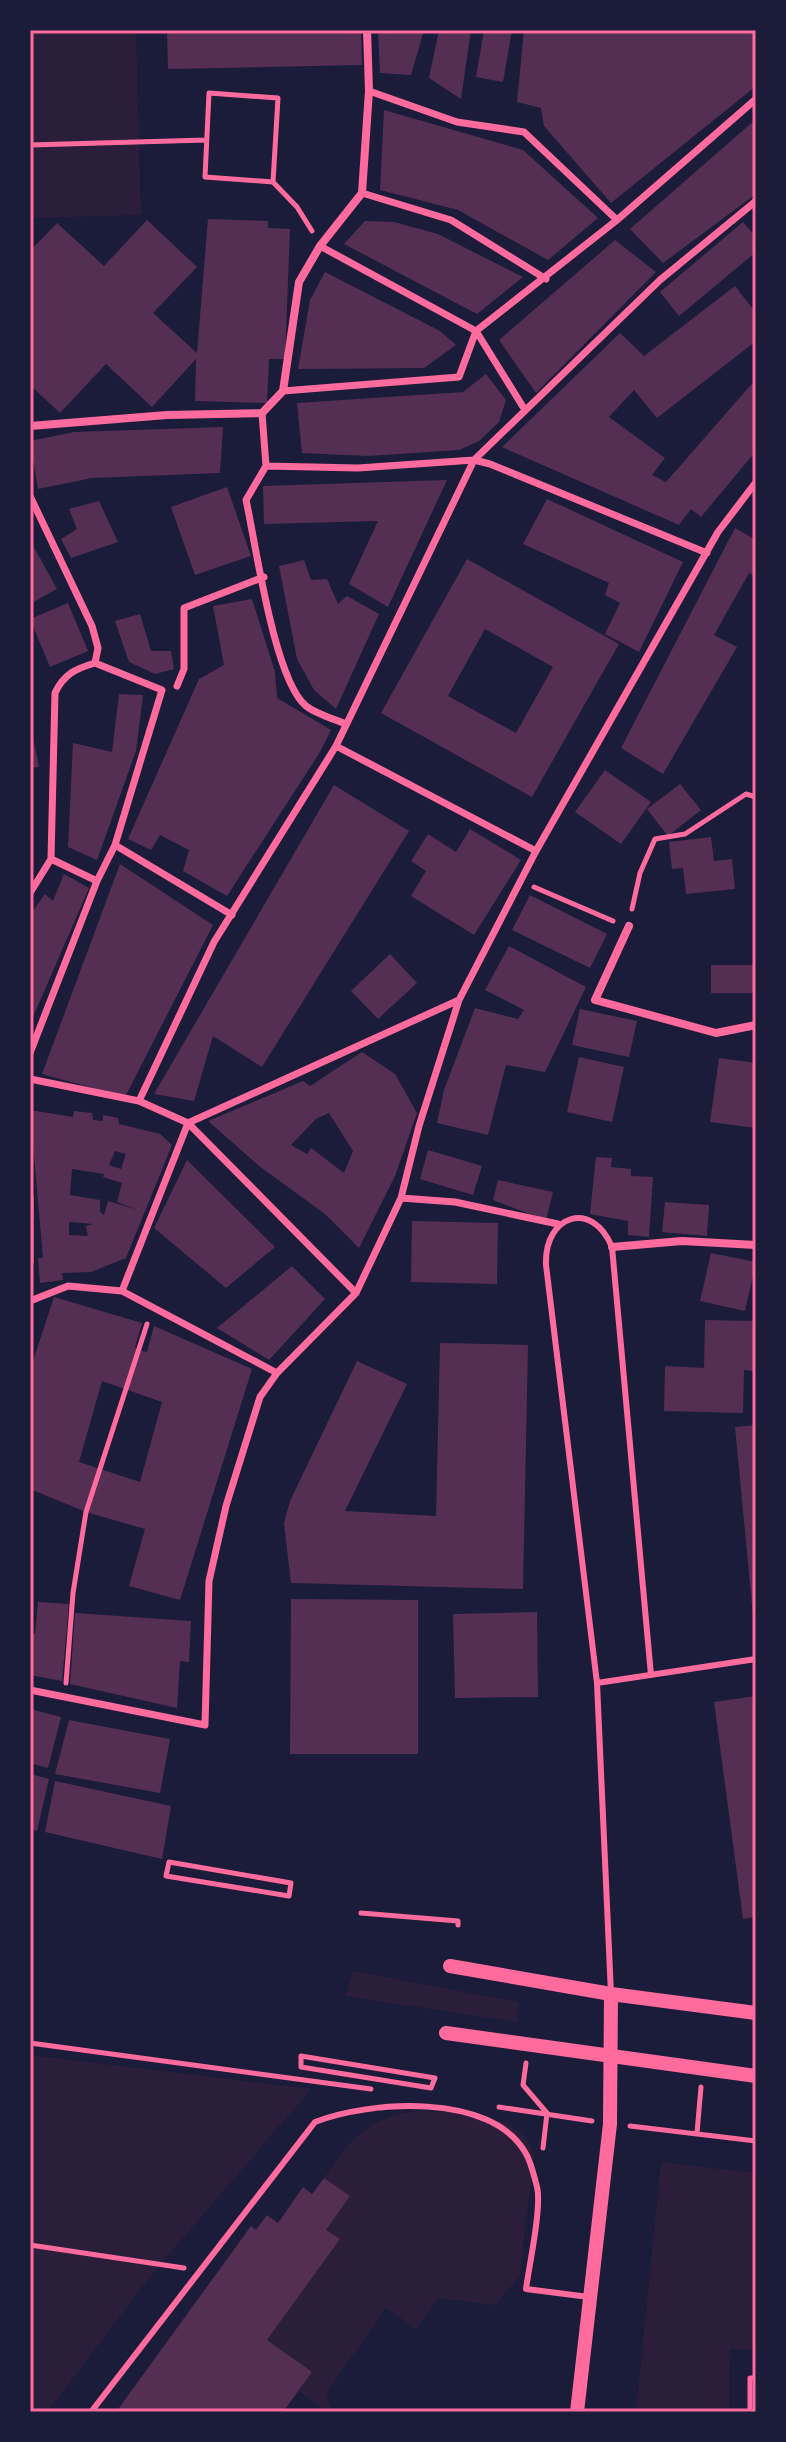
<svg xmlns="http://www.w3.org/2000/svg" width="786" height="2442" font-family="Raleway,sans-serif">
  <style>
    .green { fill: #2a1e3b }
    .building { fill: #542f53; fill-rule: evenodd }
    .lines { fill: none; stroke-linecap: round; stroke-linejoin: round }
    .path { stroke: #ff6b9d; stroke-width: 5 }
    .service { stroke: #ff6b9d; stroke-width: 6 }
    .pedestrian { stroke: #ff6b9d; stroke-width: 7 }
    .minor { stroke: #ff6b9d; stroke-width: 8 }
    .tertiary { stroke: #ff6b9d; stroke-width: 14 }
    .neatline { fill: none; stroke: #ff6b9d; stroke-width: 3 }
  </style>
  <rect width="100%" height="100%" fill="#1b1b3a"/>
  <!-- green -->
  <path class="green" d="M30 30H136L141 215 30 218Z
    M353 1971 518 2002 517 2022 345 1996Z
    M30 2055 311 2089 152 2274 47 2412H30Z
    M417 2111C455 2112 521 2111 534 2154L520 2276 495 2305 438 2298 416 2329 386 2308 326 2393 331 2412H327L299 2391 311 2372 267 2340 339 2239 326 2230 350 2196 324 2178C352 2138 367 2118 417 2111Z
    M661 2162 756 2173V2349H730L729 2412H636Z"/>
  <!-- building -->
  <path class="building" d="M167 30H361L362 65 168 69Z
    M378 30H424L411 75 380 73Z
    M439 30H471L461 99 429 78Z
    M484 30H512L503 82 476 77Z
    M524 30H756V86L611 203 544 126 541 108 517 102Z
    M384 110 523 150 598 218 548 260 458 210 380 190Z
    M756 119V194L663 263 630 229Z
    M208 219 268 221V228L290 229 285 359H269L267 403 195 401 196 359 152 407 106 364 60 413 30 385V251L57 223 104 266 147 220 197 267 153 313 197 353Z
    M365 221 394 222 438 234 523 277 477 314 344 244Z
    M743 222 756 237V252L679 316 660 292Z
    M615 240 656 272 536 393 499 340Z
    M325 272 440 331 456 345 424 368 298 369 310 300Z
    M735 286 756 313V341L657 418 634 390 609 417 665 458 652 475 666 482 756 379V451L701 517 691 509 679 525 502 447 620 333 644 356Z
    M486 374 506 400 499 422 479 441 459 450 368 456 302 453 297 403 463 392Z
    M223 427 220 473 92 478 38 489 30 441 74 432Z
    M447 480 388 607 349 584 378 521 264 524 263 486Z
    M227 487 251 556 195 575 171 507Z
    M547 499 683 562 639 652 605 634 620 603 605 595 609 583 523 544Z
    M99 501 118 542 71 558 61 539 77 529 69 509Z
    M735 528 756 540V576L749 573 714 635 737 647 663 774 621 748Z
    M30 540 57 589 30 604Z
    M467 559 619 644 532 797 381 713ZM485 629 553 667 516 733 448 696Z
    M304 560 311 580 327 579 338 604 347 596 379 614 336 709 314 690 297 659 279 566Z
    M252 599 275 672 277 698 331 730 320 752 227 896 183 871 189 850 160 835 151 850 128 839 199 679 224 665 213 606Z
    M68 603 88 651 50 667 30 619Z
    M140 614 151 651H171L174 669 155 674 129 662 115 621Z
    M119 694 143 695 136 751 97 860 68 847 73 743 112 752Z
    M30 723 39 767 30 768Z
    M605 770 651 802 621 844 575 812Z
    M680 784 701 810 668 836 647 809Z
    M334 785 409 831 262 1067 213 1036 194 1101 154 1094Z
    M470 829 521 860 474 935 411 896 426 871 411 861 428 834 456 852Z
    M711 837 714 861 732 859 735 889 686 894 683 868 672 869 669 842Z
    M120 864 213 925 125 1097 42 1074Z
    M64 874 89 888 30 1024V915L45 894 53 901Z
    M530 895 607 934 590 968 512 930Z
    M509 946 586 987 545 1072 506 1065 488 1135 437 1123 444 1090 475 1008 518 1019 524 1010 485 990Z
    M390 954 417 983 378 1019 351 991Z
    M711 965H753V993H711Z
    M580 1009 637 1021 629 1057 572 1045Z
    M362 1052 395 1074 417 1113 395 1176 359 1248 325 1214 259 1166 208 1121 303 1081 310 1086ZM329 1113 353 1151 344 1173 311 1148 307 1154 291 1145 316 1119Z
    M579 1057 624 1067 612 1122 567 1112Z
    M719 1058 756 1063V1128L710 1122Z
    M30 1110 73 1117 74 1111 92 1113 93 1120 103 1121V1115L118 1118 119 1124 160 1134 172 1145 126 1258 91 1272 62 1273 63 1280 40 1283 38 1258H43ZM115 1151 126 1154 121 1169 109 1165ZM72 1169 104 1174 103 1177 122 1183 117 1202 138 1210 108 1201 104 1215 100 1212V1200L70 1195ZM69 1222 93 1224 86 1226 88 1236 69 1235Z
    M428 1150 482 1166 473 1195 420 1179Z
    M596 1157 612 1158 611 1167 631 1169V1176L653 1177 649 1237 628 1235V1221L590 1214Z
    M187 1160 275 1247 226 1288 154 1228Z
    M498 1180 553 1192 546 1220 493 1200Z
    M665 1202 709 1205 707 1236 662 1232Z
    M412 1221 498 1223 497 1284 411 1282Z
    M711 1253 756 1262 745 1311 700 1301Z
    M292 1266 325 1299 269 1360 217 1328Z
    M54 1297 142 1323 135 1347 138 1350 147 1352 154 1326 252 1369 180 1600 129 1586 145 1529 86 1512 30 1489V1370ZM102 1381 162 1402 140 1482 79 1462Z
    M705 1320 756 1321V1371L744 1370 743 1413 664 1411 665 1366 704 1368Z
    M440 1343 528 1345 523 1589 291 1583 284 1523 290 1501 357 1361 407 1384 345 1511 436 1516Z
    M756 1425V1626H754L735 1427Z
    M291 1599 418 1600V1754H290Z
    M38 1602 69 1604 62 1681 30 1675V1633L35 1634Z
    M537 1612 538 1697 455 1698 453 1614Z
    M75 1613 191 1621 189 1662 180 1661 177 1708 70 1684Z
    M756 1696V1917L743 1919 714 1702Z
    M30 1709 61 1717 48 1768 30 1763Z
    M69 1720 170 1739 160 1793 55 1774Z
    M30 1774 49 1779 37 1831 30 1829Z
    M55 1781 171 1806 162 1859 45 1832Z
    M324 2178 350 2196 326 2230 340 2239 267 2340 312 2372 283 2412H116L251 2226 256 2230 267 2215 278 2223 303 2187 312 2194Z"/>
  <g class="lines">
    <!-- path -->
    <path class="path" d="M209 93 278 98 273 182 205 177Z
      M30 145 206 140
      M273 182 297 207 312 231
      M534 887 613 921
      M632 909 640 873 655 839 685 834 746 794 756 797
      M66 1683 73 1593 86 1512 147 1324
      M169 1862 291 1883 289 1896 166 1876Z
      M361 1913 458 1921V1925
      M30 2043 371 2089
      M301 2056 435 2078 431 2088 301 2067Z
      M526 2063 523 2085 547 2113 543 2148
      M499 2107 592 2121
      M630 2126 756 2141
      M697 2133 701 2087
      M30 2245 184 2268
      M750 2412V2378H756"/>
    <!-- service -->
    <path class="service" d="M597 1683 756 1659
      M611 1994 597 1683 546 1265C544 1215 592 1199 612 1247L651 1675
      M91 2412 315 2122C369 2101 490 2092 525 2152 531 2161 534 2176 537 2187 542 2207 529 2266 526 2289L589 2297"/>
    <!-- pedestrian -->
    <path class="pedestrian" d="M369 91 457 122 524 132 617 220
      M362 193 451 220 546 279
      M320 246 476 331 525 410
      M476 331 617 220 756 99
      M283 391 459 377 476 331
      M262 413 266 466 246 500C256 545 274 679 306 706 316 714 334 719 346 724
      M266 466 358 468 474 460 490 464 707 553
      M30 496 92 626 98 648 95 663 162 690 115 845 97 881 30 1053
      M177 686 184 669V608L264 577
      M336 746 536 851
      M115 845 232 915
      M51 859 97 881
      M30 893 51 859 55 693C64 674 75 669 95 663
      M30 1079 139 1101 188 1123 356 1293
      M139 1101 214 942 336 746 474 460 660 280 756 201
      M30 1197V1262
      M401 1198 455 1202 558 1224
      M122 1291 188 1123 459 1000
      M30 1301 68 1286 122 1291 277 1373
      M30 1690 205 1725 209 1581 226 1506 260 1397 277 1373 356 1293 401 1198 419 1126 459 1000 536 851 718 532 756 482"/>
    <!-- minor -->
    <path class="minor" d="M30 426 167 415 262 413 283 391 299 282 320 246 362 193 369 91 367 30
      M629 926 595 1000 716 1033 756 1025
      M612 1247 682 1241 756 1245"/>
    <!-- tertiary -->
    <path class="tertiary" d="M450 1966 611 1994 756 2013
      M446 2033 756 2076
      M577 2412 610 2124 611 1994"/>
  </g>
  <!-- border -->
  <rect width="786" height="2442" fill="none" stroke="#1b1b3a" stroke-width="64"/>
  <rect x="32" y="32" width="722" height="2378" class="neatline"/>
</svg>
